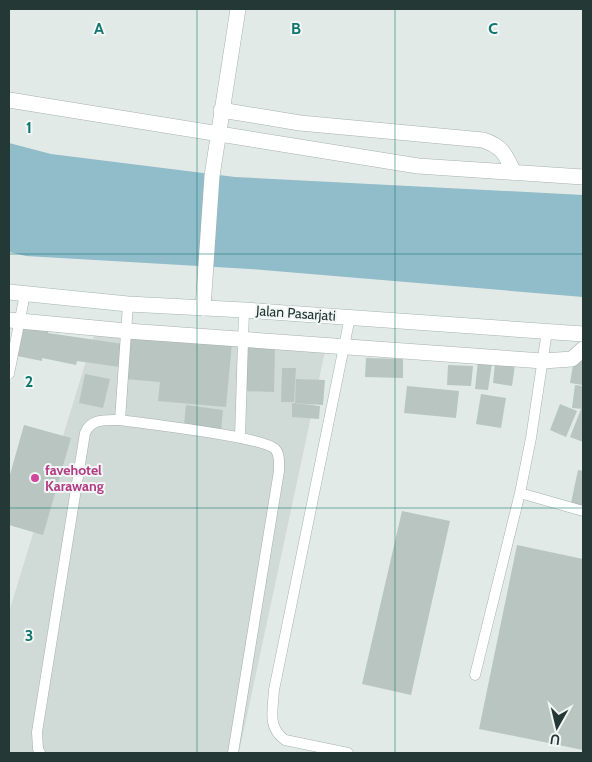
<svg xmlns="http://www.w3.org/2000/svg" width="592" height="762" font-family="Cabin,sans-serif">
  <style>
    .built { fill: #d0dad6 }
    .water { fill: #91bcc9 }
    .building { fill: #b8c5c0 }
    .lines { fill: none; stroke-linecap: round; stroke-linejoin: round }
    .lane-casing { stroke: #a5b1ae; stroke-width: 11 }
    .street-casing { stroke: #a5b1ae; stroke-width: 16 }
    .secondary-casing { stroke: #a2b5af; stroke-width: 16 }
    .lane { stroke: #fff; stroke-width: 10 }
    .street { stroke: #fff; stroke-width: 15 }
    .secondary { stroke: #fff; stroke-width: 15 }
    .grid { fill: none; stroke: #0f766e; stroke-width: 1; stroke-opacity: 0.55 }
    .hotel-dot { fill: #d1479c; stroke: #f2f7f5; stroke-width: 2 }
    .labels { text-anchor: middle; stroke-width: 4; stroke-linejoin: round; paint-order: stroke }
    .street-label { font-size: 14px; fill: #243935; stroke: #f2f7f5 }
    .hotel-label { font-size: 14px; font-weight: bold; fill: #b23c85; stroke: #f2f7f5; text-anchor: start }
    .grid-label { font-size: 16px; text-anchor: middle; font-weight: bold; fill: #0f766e; stroke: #f2f7f5; stroke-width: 4; stroke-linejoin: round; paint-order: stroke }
  </style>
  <rect width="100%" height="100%" fill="#e2eae7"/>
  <!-- built -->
  <path class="built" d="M94 335 325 351 239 753H9V612Z"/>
  <!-- water -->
  <path class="water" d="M9 143 51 154 235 177 583 195V297L250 269 26 256 9 252Z"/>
  <!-- building -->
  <path class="building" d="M24 325 48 330V333L123 344 120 367 77 361 76 365 42 358V361L17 356Z
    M130 332 232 342 226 407 158 401 160 382 126 379Z
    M246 347 275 348 274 392 244 391Z
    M366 358 403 359V378L365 377Z
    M574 359 583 361V385L570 383Z
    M478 361 492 363 488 390 475 389Z
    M495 363 515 365 512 386 493 383Z
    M448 365 473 366 471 386 447 385Z
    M282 368H296L294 402H281Z
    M85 374 110 379 103 408 79 403Z
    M296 379 325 380 323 405 295 403Z
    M575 385 583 386V409L572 408Z
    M407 386 459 391 456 418 404 413Z
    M481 394 506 398 501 428 476 424Z
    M292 403 320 406 319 419 292 417Z
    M560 404 577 411 566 437 550 430Z
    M186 405 223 410 221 430 184 425Z
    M581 409 583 410V442L570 437Z
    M24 425 71 438 43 535 9 525V478Z
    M578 470 583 471V506L571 503Z
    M402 511 450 521 411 695 362 684Z
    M517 545 583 559V750L479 729Z"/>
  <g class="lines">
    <defs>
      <path id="lane" d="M9 374 25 294
        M120 420 128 304
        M240 437 244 310
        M520 493 583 511
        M475 675 520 493 531 438 547 331
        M40 753 38 749 37 732 85 433C91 418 107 420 120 420 146 424 261 436 275 449 280 454 279 463 279 471L233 753
        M348 753 285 740C267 727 273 710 274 690L350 317"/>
      <path id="street" d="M9 100 418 166 583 177
        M221 110 300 123 483 140C502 146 506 155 514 173
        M203 308 212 176 238 9
        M9 320 127 331 543 361 572 359 583 349"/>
      <path id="secondary" d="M9 292 128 304 244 310 583 334"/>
    </defs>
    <!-- lane casing -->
    <use href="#lane" class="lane-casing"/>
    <!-- street casing -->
    <use href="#street" class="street-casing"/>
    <!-- secondary casing -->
    <use href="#secondary" class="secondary-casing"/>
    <!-- lane -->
    <use href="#lane" class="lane"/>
    <!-- street -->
    <use href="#street" class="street"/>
    <!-- secondary -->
    <use href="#secondary" class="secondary"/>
  </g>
  <!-- grid -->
  <path class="grid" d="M197 9V753M395 9V753M9 254H583M9 508H583"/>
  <!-- markers -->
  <circle class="hotel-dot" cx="35" cy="478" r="5"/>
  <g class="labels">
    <!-- street labels -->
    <g class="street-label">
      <text transform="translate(296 313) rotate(4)" y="5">Jalan Pasarjati</text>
    </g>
    <!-- hotel labels -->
    <g class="hotel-label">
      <text x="45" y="475">favehotel<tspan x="45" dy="16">Karawang</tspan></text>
    </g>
  </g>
  <g class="grid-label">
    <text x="99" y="34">A</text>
    <text x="296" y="34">B</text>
    <text x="493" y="34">C</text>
    <text x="29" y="133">1</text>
    <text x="29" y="387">2</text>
    <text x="29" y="641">3</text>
  </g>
  <!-- border -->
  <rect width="592" height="762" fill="none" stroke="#243935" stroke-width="20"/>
  <!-- north arrow -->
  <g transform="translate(557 727) rotate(188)" stroke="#f2f7f5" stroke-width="4" paint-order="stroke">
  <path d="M0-4L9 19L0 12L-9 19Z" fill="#243935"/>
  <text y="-8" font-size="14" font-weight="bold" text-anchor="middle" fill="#243935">U</text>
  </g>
</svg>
